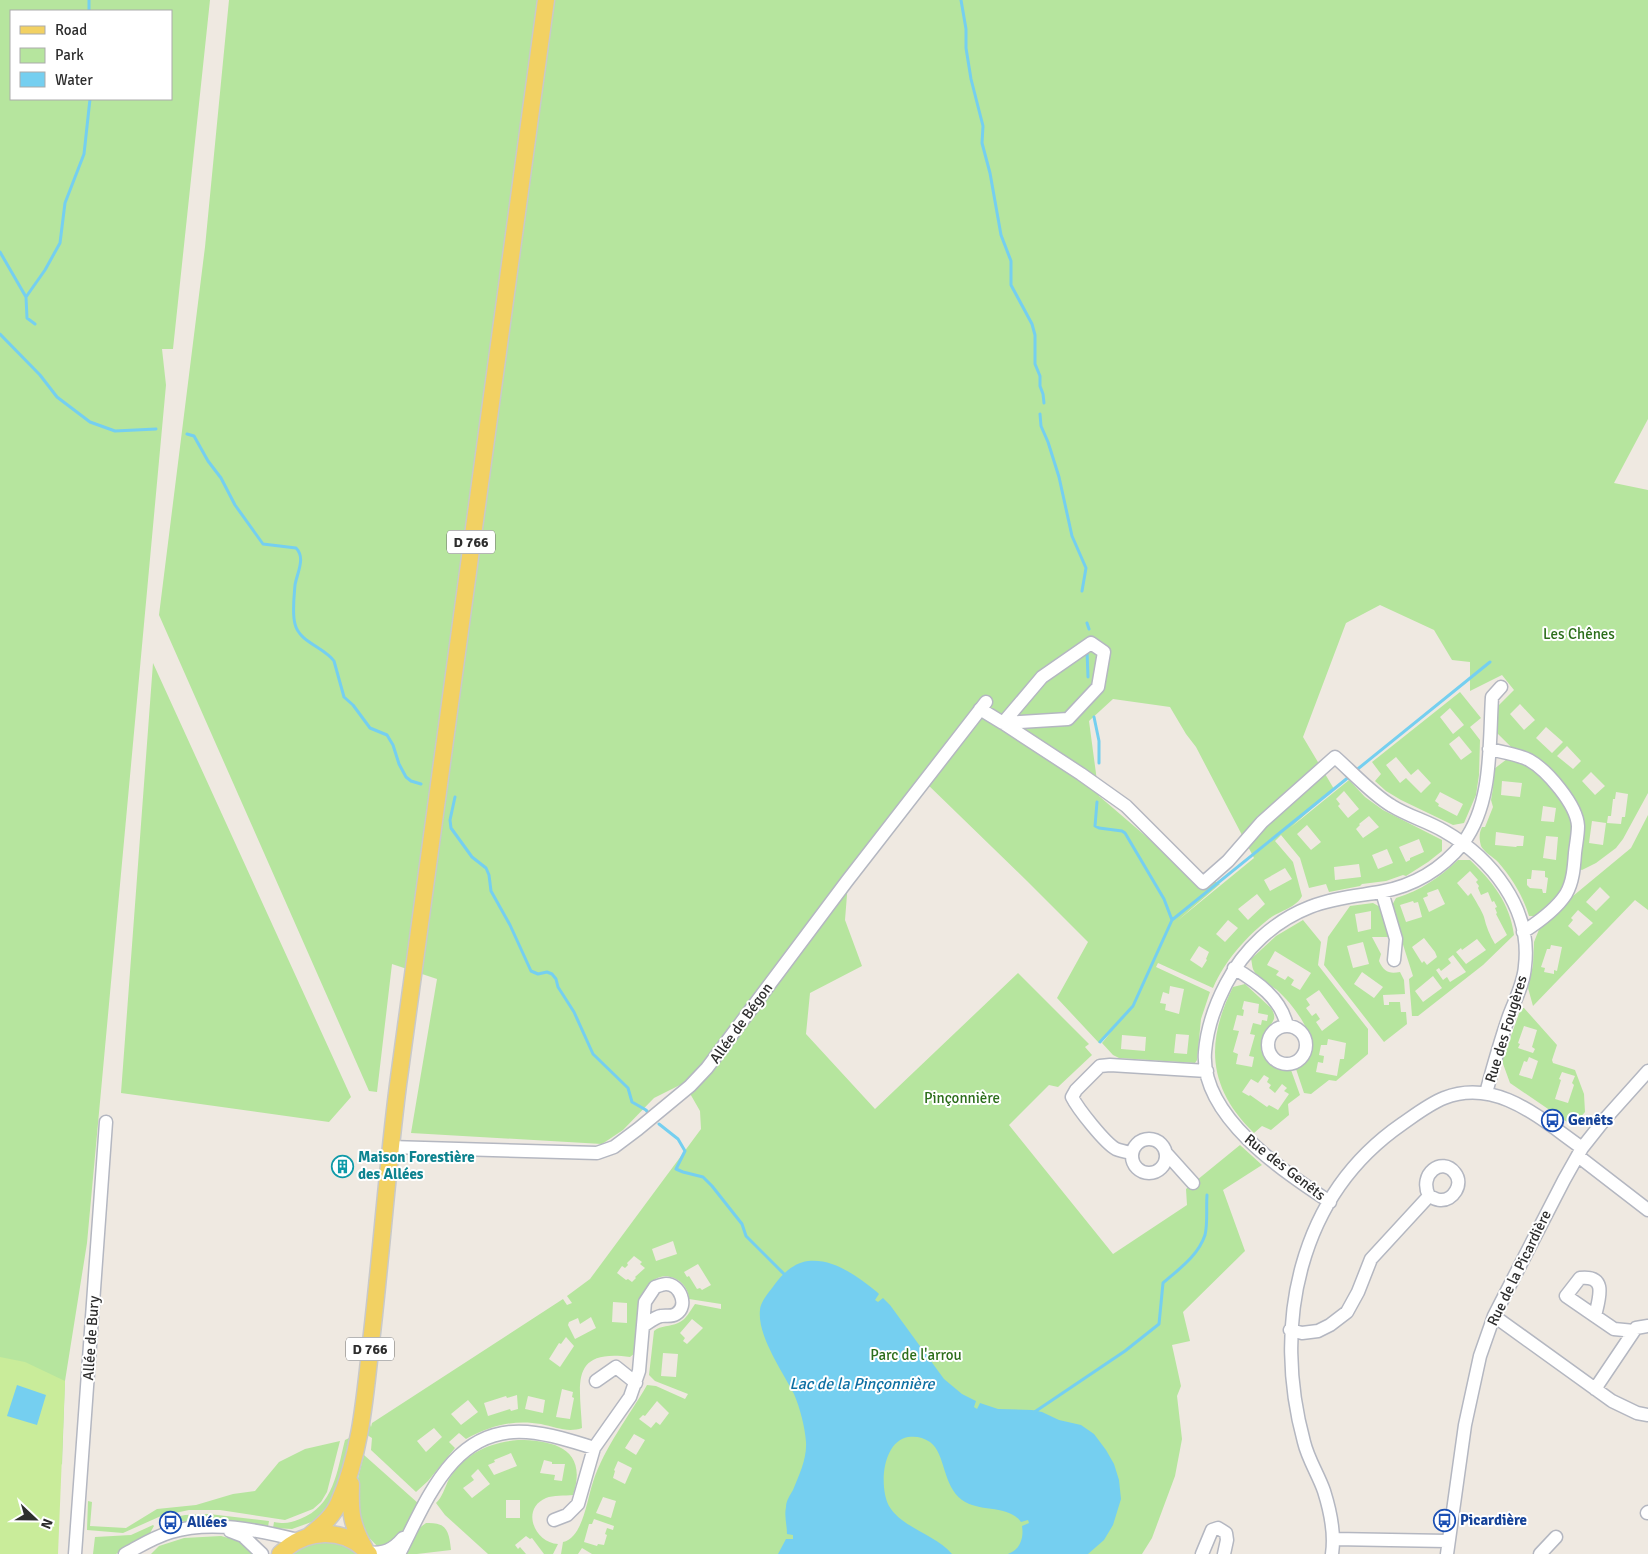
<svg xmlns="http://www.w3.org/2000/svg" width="1648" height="1554" font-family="Signika,sans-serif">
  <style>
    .green { fill: #b6e59e; fill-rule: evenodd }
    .pitch { fill: #c9ec9a }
    .water { fill: #75cff0 }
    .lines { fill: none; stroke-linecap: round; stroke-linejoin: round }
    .stream { stroke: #75cff0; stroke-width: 3 }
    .minor-casing { stroke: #b4b7c1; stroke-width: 15 }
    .major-casing { stroke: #c9c9c9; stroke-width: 19 }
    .minor { stroke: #fff; stroke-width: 12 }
    .major { stroke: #f2d163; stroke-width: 16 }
    .labels { text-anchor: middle; stroke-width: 4; stroke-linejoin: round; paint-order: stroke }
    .shield { fill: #fff; stroke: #6d6d6d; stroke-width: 1 }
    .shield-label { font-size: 14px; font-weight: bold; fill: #2e2e2e }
    .park-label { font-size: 15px; fill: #2c6e1b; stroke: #fff }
    .street-label { font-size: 15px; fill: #2e2e2e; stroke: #fff }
    .transit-label { font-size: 15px; font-weight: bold; fill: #164399; stroke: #fff; text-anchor: start }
    .culture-label { font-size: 15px; font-weight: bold; fill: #0d838f; stroke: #fff; text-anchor: start }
    .water-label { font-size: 16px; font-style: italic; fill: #0d6fa3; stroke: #fff }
  </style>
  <rect width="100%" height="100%" fill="#efe9e1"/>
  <!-- green -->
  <path class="green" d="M0 0H210L173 349H162L166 385 87 1243 65 1381 62 1465 0 1365ZM11 11H171V99H11Z
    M229 0H1648V419L1614 483 1648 490V793L1623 839 1616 848 1596 863 1582 870 1578 869 1580 815 1497 733V707L1514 690 1502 675 1470 691V662L1452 660 1434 630 1380 605 1346 623 1303 737 1334 789 1290 828 1349 780 1365 797 1383 810 1442 840V851L1428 862 1406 876 1403 875 1386 881 1362 884 1360 886 1329 892 1326 884 1309 888 1300 858 1281 835 1275 841 1293 862 1302 896C1297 907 1280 911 1270 918 1247 936 1225 960 1213 988L1158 963 1156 967 1210 992 1201 1019 1197 1060 1195 1063 1119 1058 1113 1055 1102 1043 1111 1032 1099 1043 1057 998 1088 942 1027 881 924 781 848 882 845 920 862 966 810 993 806 1034 875 1109 1018 973 1089 1044 1085 1047 1092 1055 1058 1087 1049 1085 1009 1125 1113 1254 1187 1205 1186 1189 1240 1145 1262 1165 1223 1190 1245 1251 1183 1312 1190 1341 1172 1345 1181 1386 1177 1396 1182 1439 1175 1476 1152 1538 1142 1554H592L582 1548 578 1554H561L563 1542C583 1538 587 1499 593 1482 605 1446 628 1418 647 1385L656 1386 685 1399 688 1394 655 1381 649 1375 654 1331C661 1325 670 1327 678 1323 686 1320 690 1311 695 1304L721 1309V1304L689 1299C688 1289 683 1282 674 1278 637 1265 638 1332 635 1353L630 1357C569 1349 580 1384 582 1428 568 1433 555 1427 541 1424 514 1419 490 1426 466 1439L459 1433 449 1442 455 1448 428 1481 416 1492 371 1450 372 1438 367 1435 369 1421 371 1427 372 1423 563 1299 567 1305 572 1303 567 1296 590 1279 701 1129 700 1111 684 1083 654 1098 623 1130 602 1144 411 1133 437 979 392 964 377 1092 369 1091 159 615 205 247ZM1113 699 1170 707 1186 734 1196 747 1254 858 1177 921 1220 884 1170 857 1099 796 1089 721ZM1520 704 1535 720 1524 730 1510 714ZM1546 727 1563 742 1552 753 1536 738ZM1567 746 1581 761 1573 769 1557 756ZM1591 772 1605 786 1595 795 1582 781ZM1344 791 1359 809 1348 818 1338 806 1340 804 1336 799ZM1616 792 1628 794 1625 817H1622L1621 824 1607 823 1608 816H1611L1613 799H1615ZM1369 816 1379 827 1363 838 1356 829 1360 825 1359 824ZM1592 821 1606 823 1603 845 1589 843ZM1307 825 1321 842 1311 850 1297 834ZM1419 839 1424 852 1410 858V860L1406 862 1399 847ZM1387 849 1393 863 1378 869 1372 855ZM1359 864 1361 877 1335 880 1334 867ZM1285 868 1292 879 1270 891 1264 880ZM1257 894 1265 904 1248 920 1238 909ZM1228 920 1238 928 1225 942 1216 934ZM1199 946 1209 952 1206 959 1207 960 1202 968 1190 960ZM1170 986 1184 989 1179 1014 1165 1010 1166 1004 1160 1003 1163 992 1169 994ZM1176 1034 1189 1035 1187 1054 1174 1053ZM1122 1035 1146 1037 1145 1051 1121 1049ZM673 1241 677 1254 656 1261 652 1249ZM634 1256 642 1262 640 1264 645 1268 635 1277 636 1278 632 1282 628 1279 626 1280 617 1273 622 1266 625 1268 628 1265 627 1263ZM698 1264 711 1285 702 1290 700 1288 697 1289 689 1276 687 1277 684 1272ZM613 1302 627 1303V1323L612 1322ZM591 1317 596 1328 575 1339 568 1325 569 1322 578 1318 580 1324ZM692 1319 703 1328 687 1344 683 1341 685 1338 680 1333ZM566 1337 574 1346 560 1367 549 1359 559 1343 561 1344ZM663 1353 678 1354 676 1377 661 1376ZM562 1389 573 1392 572 1397 574 1398 570 1419 556 1417ZM517 1395 518 1409 511 1411 510 1409 488 1416 484 1403 506 1396 507 1398ZM528 1396 545 1400 543 1413 525 1409ZM468 1400 478 1412 461 1425 451 1414ZM657 1401 669 1413 660 1425 656 1422 651 1428 639 1419 643 1415 645 1416ZM434 1428 442 1437 426 1452 417 1441ZM634 1434 645 1440 636 1455 625 1448ZM618 1461 632 1468 625 1484 613 1478 615 1471 614 1470ZM603 1497 616 1501 611 1518 596 1513ZM594 1519 614 1526 613 1530 607 1528 605 1534 607 1535 604 1545 598 1544 597 1546 584 1542 589 1524H592Z
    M153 663 351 1097 329 1122 121 1093Z
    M1460 692 1481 718 1470 727 1480 740 1479 775 1476 795 1464 823 1453 825 1401 800 1386 791 1375 781 1381 774 1372 762ZM1450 708 1464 725 1453 734 1440 717ZM1459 736 1472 752 1461 760 1449 744ZM1396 757 1411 775 1418 769 1431 783 1421 793 1406 778 1400 783 1386 765ZM1440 792 1463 804 1457 816 1438 806 1439 804 1435 801Z
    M1507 759 1524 763 1536 771 1561 800 1571 818 1572 833 1565 882 1560 892 1537 916H1529C1523 896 1512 878 1498 862 1493 857 1484 852 1481 846 1479 839 1479 833 1482 827H1485L1493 807 1491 800 1493 788 1494 769ZM1502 781 1522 783 1520 797 1501 795ZM1543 806 1556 808 1554 822 1541 821ZM1496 832 1524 836 1523 846H1517L1516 847 1495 845ZM1546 836 1558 837 1556 860 1543 858ZM1532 870 1545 871V877L1548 878 1546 893H1543L1542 889 1530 888 1527 885V879H1531Z
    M1648 815V910L1635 900 1533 1006 1528 988 1533 965 1534 942 1540 927 1573 896 1631 848ZM1600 887 1610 897 1596 911 1586 902ZM1578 910 1593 923 1579 936 1568 926 1573 920 1571 918ZM1551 945 1562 947 1557 971 1554 970V974L1544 972 1545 968 1541 967 1547 949H1550Z
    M1458 860H1470C1492 881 1510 903 1514 935L1483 965 1418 1016H1412L1409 979 1413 976 1391 907 1396 898C1420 891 1440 877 1458 860ZM1470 871 1478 880 1476 882 1479 886 1478 888 1481 895 1488 892 1492 902 1494 901 1497 907 1495 908 1497 913 1496 914 1507 935 1495 944C1490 936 1486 926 1484 917 1482 911 1475 900 1471 893L1468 896 1457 883ZM1438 889 1445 904 1429 912 1423 898 1428 896 1427 893ZM1413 901 1414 903 1418 902 1422 917 1406 922 1400 905ZM1424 938 1435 952 1437 957 1427 965 1424 961 1422 963 1412 947ZM1477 939 1486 950 1466 964 1456 952 1461 948 1462 950ZM1453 955 1466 972 1450 982 1447 977 1443 980 1436 970 1439 968 1441 971 1451 963 1448 959ZM1433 976 1442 988 1423 1002 1415 991Z
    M1373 903 1382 908 1391 937H1372L1381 954 1379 961C1384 972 1389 974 1400 972L1404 980 1405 994 1383 995 1384 1005H1389V1002H1400L1401 1012H1406L1407 1024 1384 1042 1324 965 1328 937 1350 906ZM1371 911V929L1358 932 1355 914ZM1363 942 1369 964 1353 968 1347 946ZM1362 972 1383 987 1374 998 1354 984Z
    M1303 920 1321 942 1318 965 1368 1029V1054L1336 1081 1329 1080 1311 1094 1304 1093 1296 1069C1331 1053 1296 1007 1278 991 1272 986 1257 977 1254 971 1252 968 1252 962 1251 959L1276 936ZM1275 951 1311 973 1300 990 1291 985 1294 980 1288 976 1285 980 1276 975 1279 971 1267 965ZM1319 990 1339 1018 1322 1031 1316 1022 1320 1019 1316 1013 1312 1016 1306 1008 1310 1005 1306 999ZM1328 1039 1346 1043 1344 1059H1340L1337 1076 1316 1072 1318 1062 1323 1063 1324 1056 1319 1055 1321 1045H1327Z
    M1245 984 1271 1008C1273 1011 1275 1015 1274 1019 1271 1026 1266 1030 1263 1037 1255 1056 1273 1071 1291 1070L1300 1095 1288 1104 1289 1115 1271 1130 1262 1126 1254 1133C1208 1088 1205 1043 1233 987ZM1244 1001 1259 1004 1258 1013 1268 1015 1267 1021 1262 1020 1261 1025 1253 1023 1250 1034 1255 1035 1249 1056 1254 1057 1252 1067 1236 1064 1238 1054 1233 1052 1239 1031 1233 1030 1237 1015 1243 1016 1244 1010 1242 1009ZM1264 1075 1269 1078 1267 1082 1271 1085 1269 1088 1275 1093 1282 1084 1287 1088 1284 1091 1289 1094 1278 1110 1269 1105 1267 1107 1250 1095 1249 1096 1242 1092 1251 1079 1258 1083Z
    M1521 1008H1524L1557 1045 1552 1060 1553 1063 1575 1070 1584 1094 1585 1112 1573 1126 1510 1083 1502 1061ZM1524 1026 1537 1030 1532 1047 1535 1049 1533 1053 1518 1048 1520 1044 1518 1043ZM1529 1057 1538 1061 1532 1079 1519 1075 1524 1061 1527 1062ZM1562 1072 1575 1076 1572 1083 1574 1085 1568 1103 1555 1099 1561 1080 1559 1079Z
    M349 1438 352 1439 340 1493 320 1519 292 1529 273 1528 274 1522C285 1524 290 1523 300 1519 334 1506 337 1471 345 1440Z
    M518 1440C556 1440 588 1450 573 1495 565 1496 553 1495 546 1498 520 1509 535 1543 558 1544L553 1554H544L532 1538 530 1539 526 1536 515 1545 518 1549 520 1547 526 1554H488L445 1515 436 1503C442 1498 445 1487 449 1479 466 1453 488 1443 518 1440ZM511 1453 517 1466 494 1475 488 1465 495 1462 494 1460ZM544 1460 552 1462V1464H565L562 1481 554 1480 555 1475 540 1473ZM478 1469 490 1484 472 1498 463 1488 474 1480 471 1476ZM506 1500H520V1518H506Z
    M340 1441 327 1492 321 1502 313 1509 285 1520 220 1510H189L161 1516 123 1533 87 1530 88 1501 92 1502 90 1526 126 1528 157 1509 196 1505 233 1494 255 1491 279 1462 305 1449Z
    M364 1455 419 1504 396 1542 382 1550C347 1522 353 1494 364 1455Z
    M209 1514 269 1521 268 1527 226 1520H197L185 1522 178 1520 163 1524 161 1520 185 1515Z
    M426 1523C447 1522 449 1531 451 1550L417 1554H404L418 1529Z
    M153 1525 154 1526 150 1533 116 1554H93L95 1537 131 1535Z
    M221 1536 240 1541 255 1554H151L159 1546 184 1538Z
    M320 1541 341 1543 359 1554H291L300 1547Z"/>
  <!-- pitch -->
  <path class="pitch" d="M0 1357 25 1362 65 1381 58 1554H0Z"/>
  <!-- water -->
  <path class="water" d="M808 1261C834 1258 858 1277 877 1292L879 1294 875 1300 878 1302 883 1298 890 1305 944 1379 962 1394 976 1401 974 1407 977 1409 980 1403 998 1409 1032 1410 1042 1412 1059 1420 1081 1425 1094 1434 1106 1450 1114 1464 1119 1480 1121 1499 1113 1525 1104 1540 1088 1554H1008C1020 1550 1024 1538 1022 1526L1029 1523 1028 1520 1021 1522C1008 1504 980 1513 962 1500 942 1485 946 1454 930 1442 923 1437 916 1436 908 1437 882 1442 879 1487 889 1506 902 1528 935 1534 952 1554H778L786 1539H793V1535L787 1534C787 1525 784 1516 786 1507 786 1501 790 1495 793 1490 799 1475 807 1459 806 1442 805 1427 800 1408 794 1394 783 1372 757 1336 760 1310 760 1302 770 1291 775 1284 783 1273 794 1263 808 1261Z
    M17 1385 46 1395 37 1425 7 1416Z"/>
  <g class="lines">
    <!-- stream -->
    <path class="stream" d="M89 0V11
      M961 0 966 29V48L971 79 983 126 982 143 990 173 1001 235 1011 261V285L1032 324 1035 335V364L1040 376V386L1043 394 1044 403
      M0 252 26 297 27 318 35 324
      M26 297 45 270 60 243 65 203 84 154 90 99
      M0 334 40 375 57 397 90 422 115 431 156 429
      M1040 414 1041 426 1048 442 1059 477 1072 536 1086 568 1082 591
      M187 434 194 436 208 461 221 478 235 505 263 544 296 548C306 558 297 573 295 585 294 597 292 613 295 624 299 642 324 647 334 661L344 697 353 705 370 728 387 735 393 745 399 764 406 777 411 781 421 784
      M1087 623 1089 629
      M1087 651 1088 677
      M1094 717 1099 741V763
      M1354 772 1490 662
      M455 797 450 820 451 828 472 857 486 868 489 875 491 891 510 925 531 971 538 974 547 972 552 974 556 979 558 987 574 1012 593 1054 628 1088 632 1102 646 1110 649 1114
      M1097 802 1095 826 1099 828 1122 831 1125 833 1164 899 1172 920
      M1100 1042 1133 1006 1172 920 1350 776
      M659 1124 678 1139 685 1151 676 1169 683 1172 703 1177 712 1186 742 1224 746 1236 786 1276
      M1033 1413 1125 1351 1159 1324 1163 1283C1179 1269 1198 1256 1205 1235 1208 1223 1206 1208 1207 1195"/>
    <defs>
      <path id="minor" d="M980 709 1003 723 1042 677 1091 643 1104 652 1098 687 1068 719 1003 723
        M1003 723 1081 774 1126 806 1203 883 1228 861 1262 822 1335 757C1352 772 1373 795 1392 806 1408 816 1427 821 1444 831 1491 858 1532 908 1525 966 1524 983 1515 1000 1509 1016 1500 1042 1493 1067 1486 1093
        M1489 749C1502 752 1517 754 1529 760 1547 770 1577 805 1578 826 1578 835 1576 844 1575 853 1574 867 1573 882 1566 894 1557 908 1537 923 1523 932
        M1382 892 1396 939 1394 960
        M1234 968C1257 982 1281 998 1287 1026
        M1268 1045a19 19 0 1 1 38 0a19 19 0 1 1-38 0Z
        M1132 1156a17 17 0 1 1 34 0a17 17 0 1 1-34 0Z
        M390 1147 597 1153 614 1147 638 1129 690 1086 707 1068 847 881 986 702
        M1132 1153C1127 1152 1121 1151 1116 1149 1105 1143 1078 1109 1072 1097L1076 1090 1100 1066 1110 1065 1207 1071
        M1166 1153 1193 1183
        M1578 1156 1648 1210
        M1330 1202C1283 1171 1200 1116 1205 1052 1207 1028 1215 1005 1226 984 1244 949 1274 921 1310 907 1332 898 1357 896 1380 892 1413 886 1442 869 1463 843 1493 803 1489 745 1492 697L1501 687
        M1494 1316 1612 1401 1637 1413 1648 1415
        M1595 1316 1566 1296 1580 1278C1608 1275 1599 1298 1595 1316L1614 1329 1634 1331
        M1290 1330 1302 1333 1318 1331 1330 1325 1347 1312 1358 1292 1371 1259 1429 1196C1432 1197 1436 1200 1440 1200 1453 1201 1464 1184 1455 1173 1442 1156 1418 1174 1429 1196
        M596 1381 616 1367 636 1383
        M1595 1389 1636 1328 1648 1326
        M1647 1513 1648 1512
        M554 1520 567 1515 578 1504 594 1448 630 1397 639 1371 645 1302 655 1287C658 1286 663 1284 666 1284 680 1284 689 1306 676 1314 671 1317 666 1315 661 1316 655 1317 648 1323 643 1326
        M230 1531 243 1536 262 1554
        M1334 1539 1447 1541
        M368 1553C384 1553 392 1551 403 1538
        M75 1554 106 1122
        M125 1554C140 1546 154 1537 171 1532 212 1520 258 1530 298 1540
        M399 1554C427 1500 453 1426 527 1432 550 1434 572 1441 594 1448
        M1202 1554 1212 1530 1218 1528 1226 1533 1227 1540 1224 1554
        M1332 1554C1335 1534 1330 1510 1324 1491 1318 1474 1308 1459 1304 1442 1272 1325 1298 1196 1402 1124 1415 1115 1429 1104 1444 1098 1497 1077 1542 1120 1582 1148
        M1447 1554 1465 1425 1480 1356 1494 1316 1564 1180 1582 1148 1605 1119 1648 1071
        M1540 1554 1556 1537"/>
      <path id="major" d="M351 1484C350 1512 351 1524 365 1549
        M309 1536C321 1526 333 1517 339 1502 361 1452 365 1396 371 1342 381 1257 387 1171 398 1085L546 0
        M280 1554C305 1529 344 1526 369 1554"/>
    </defs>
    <!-- minor casing -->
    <use href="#minor" class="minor-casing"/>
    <!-- major casing -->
    <use href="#major" class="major-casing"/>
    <!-- minor -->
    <use href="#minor" class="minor"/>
    <!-- major -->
    <use href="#major" class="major"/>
  </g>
  <!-- icons -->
  <defs>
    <symbol id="bus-ring" viewBox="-11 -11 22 22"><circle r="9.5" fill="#fff" stroke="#1a4fb4" stroke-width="1.5"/><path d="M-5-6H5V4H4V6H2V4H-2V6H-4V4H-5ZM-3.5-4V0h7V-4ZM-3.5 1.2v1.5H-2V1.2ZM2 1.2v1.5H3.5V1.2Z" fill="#1a4fb4"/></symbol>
    <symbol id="building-ring" viewBox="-11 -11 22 22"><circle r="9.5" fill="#fff" stroke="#0f9aa8" stroke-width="1.5"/><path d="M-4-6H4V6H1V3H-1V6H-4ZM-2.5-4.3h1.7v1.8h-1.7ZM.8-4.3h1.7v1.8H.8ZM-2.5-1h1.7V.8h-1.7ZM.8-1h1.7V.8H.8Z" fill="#0f9aa8"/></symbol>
  </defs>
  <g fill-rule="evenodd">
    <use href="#bus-ring" x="1540" y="1108" width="25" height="25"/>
    <use href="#building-ring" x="330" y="1154" width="25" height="25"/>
    <use href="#bus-ring" x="1432" y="1508" width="25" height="25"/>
    <use href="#bus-ring" x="158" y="1510" width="25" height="25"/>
  </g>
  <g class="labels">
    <!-- shield labels -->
    <g class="shield">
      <rect x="447" y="530.5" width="48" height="23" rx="4"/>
      <rect x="346" y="1337.5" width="48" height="23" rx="4"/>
    </g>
    <g class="shield-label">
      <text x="471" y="547">D 766</text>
      <text x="370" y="1354">D 766</text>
    </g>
    <!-- park labels -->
    <g class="park-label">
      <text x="1579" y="639">Les Chênes</text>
      <text x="962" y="1103">Pinçonnière</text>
      <text x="916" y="1360">Parc de l'arrou</text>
    </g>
    <!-- street labels -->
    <g class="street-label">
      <text transform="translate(741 1023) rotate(-54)" y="5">Allée de Bégon</text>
      <text transform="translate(1506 1029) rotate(-73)" y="5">Rue des Fougères</text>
      <text transform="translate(1285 1167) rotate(38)" y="5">Rue des Genêts</text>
      <text transform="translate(1519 1268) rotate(-64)" y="5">Rue de la Picardière</text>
      <text transform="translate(91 1338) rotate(-86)" y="5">Allée de Bury</text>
    </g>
    <!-- transit labels -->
    <g class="transit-label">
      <text x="1568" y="1125">Genêts</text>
      <text x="1460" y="1525">Picardière</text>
      <text x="187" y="1527">Allées</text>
    </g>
    <!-- culture labels -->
    <g class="culture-label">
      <text x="358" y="1162">Maison Forestière<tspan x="358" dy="17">des Allées</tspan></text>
    </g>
    <!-- water labels -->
    <g class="water-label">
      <text x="862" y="1389">Lac de la Pinçonnière</text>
    </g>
  </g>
  <!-- legend -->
  <rect x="10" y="10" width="162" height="90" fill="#ffffff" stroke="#ababab"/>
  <rect x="20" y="26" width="25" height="8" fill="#f2d163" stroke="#ababab"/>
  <text x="55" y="35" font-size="15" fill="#2e2e2e">Road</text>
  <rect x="20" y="48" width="25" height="15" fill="#b6e59e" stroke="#ababab"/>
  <text x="55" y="60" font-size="15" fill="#2e2e2e">Park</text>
  <rect x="20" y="72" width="25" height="15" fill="#75cff0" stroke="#ababab"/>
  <text x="55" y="85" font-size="15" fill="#2e2e2e">Water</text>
  <!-- north arrow -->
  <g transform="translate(35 1519) rotate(112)" stroke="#ffffff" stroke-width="4" paint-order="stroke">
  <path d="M0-4L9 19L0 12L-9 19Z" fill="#2e2e2e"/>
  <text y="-8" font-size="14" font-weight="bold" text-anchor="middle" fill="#2e2e2e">N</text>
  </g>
</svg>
